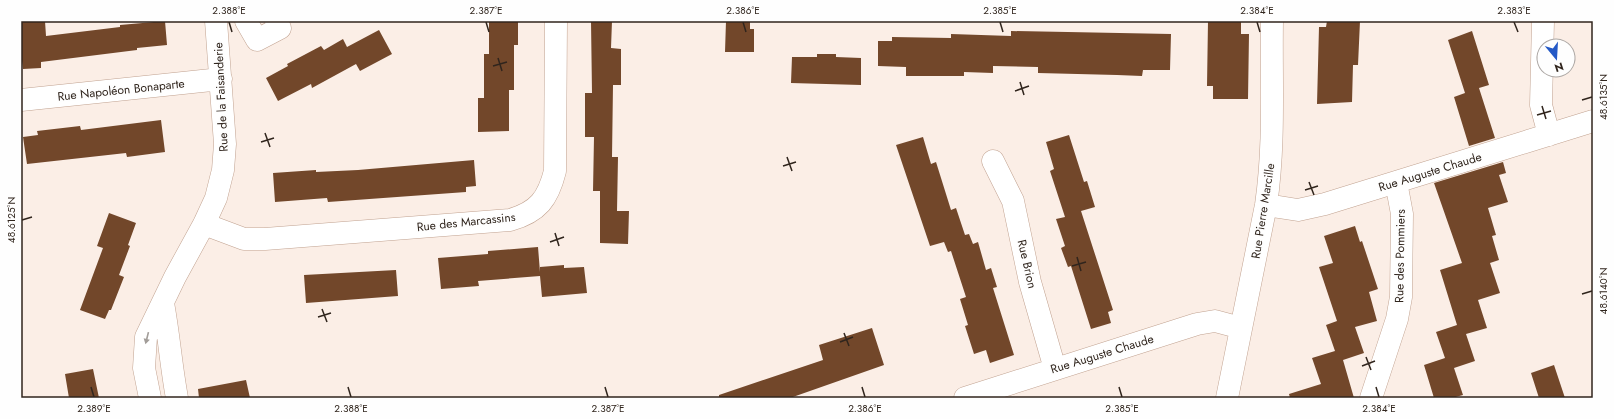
<svg xmlns="http://www.w3.org/2000/svg" width="1614" height="419" font-family="Jost,sans-serif">
  <style>
    .building { fill: #72472a }
    .lines { fill: none; stroke-linecap: round; stroke-linejoin: round }
    .street-casing { stroke: #c1a290; stroke-width: 23 }
    .street { stroke: #fff; stroke-width: 22 }
    .oneway { fill: #a29d99 }
    .ticks { fill: none; stroke: #30251d; stroke-width: 1.5 }
    .labels { text-anchor: middle; stroke-width: 4; stroke-linejoin: round; paint-order: stroke }
    .street-label { font-size: 12px; fill: #30251d; stroke: #fefefe }
    .neatline { fill: none; stroke: #30251d; stroke-width: 1.5 }
    .ticks-label { font-size: 10px; text-anchor: middle; fill: #30251d }
  </style>
  <rect width="100%" height="100%" fill="#fbeee6"/>
  <!-- building -->
  <path class="building" d="M21 21H45L46 36 120 27V25L165 21 167 45 137 48V50L41 62V68L23 69 21 53Z
    M489 21H518V45H514V90H509V131L478 132V98H484V54H489Z
    M591 21H612L611 48 621 49V85H613L612 157H618L617 211H629L628 244 600 243V191H593L594 137H585V93H592Z
    M726 21H750V29H754V52H725Z
    M1208 21H1241V34H1249L1248 99H1213V86H1207Z
    M1327 21H1360L1358 65H1353L1352 102 1317 104 1319 27H1326Z
    M379 30 392 54 360 71 356 64 312 88 311 84 278 101 266 78 288 66 287 64 321 46 324 50 343 39 347 47Z
    M1011 31 1171 34 1170 70H1143L1142 76 1117 75 1038 73V67L993 66V73L964 72V76H906V67L878 66V41H892V37L951 38V34L1011 36Z
    M1472 31 1489 85 1479 88 1495 138 1469 146 1454 97 1465 93 1448 40Z
    M817 54H836V57L861 58V85L791 83 792 57H817Z
    M161 120 165 152 127 157 126 153 27 164 23 137 38 135 37 131 80 126 81 130Z
    M1069 135 1084 182 1087 181 1095 207 1081 211 1113 310 1108 312 1111 323 1091 329 1071 266 1068 267 1061 248 1065 246 1056 219 1065 217 1050 171 1054 169 1046 142Z
    M923 137 931 164 936 162 951 210 956 208 965 235 969 234 973 244 978 242 986 270 991 268 997 287 993 288 1014 355 990 363 986 350 974 354 965 326 968 325 960 299 966 297 951 251 948 252 944 242 930 246 896 145Z
    M474 160 476 186 466 187V192L328 202 327 198 275 202 273 173 316 170V172L358 170Z
    M1503 162 1506 173 1499 175 1508 202 1488 208 1496 235 1492 236 1499 260 1490 263 1500 293 1478 300 1487 328 1466 334 1475 361 1454 368 1463 395 1452 398H1434L1424 365 1445 358 1436 332 1457 325 1440 270 1462 263 1434 183Z
    M109 213 136 223 128 245 130 246 119 275 124 277 111 310H109L105 319 80 310 103 248 97 246Z
    M1355 226 1360 242 1362 241 1378 289 1369 292 1377 321 1355 327 1364 353 1343 360 1354 398H1290L1289 394 1321 384 1312 358 1335 351 1326 325 1337 321 1319 267 1333 263 1324 236Z
    M538 247 540 272V267L564 265V268L584 267 587 293 542 297 540 276 478 281 479 286 441 289 438 258 488 254V251Z
    M396 270 398 296 306 303 304 275Z
    M872 328 884 365 790 398H719V395L823 360 819 345Z
    M1554 365 1565 398H1539L1531 373Z
    M93 369 99 398H69L65 374Z
    M246 380 250 398H199L198 389Z"/>
  <g class="lines">
    <defs>
      <path id="street" d="M246 21 257 40 280 28 276 21
        M1543 21 1541 105 1549 135
        M21 100 221 79
        M993 161 1013 201 1030 282 1055 369
        M1266 205 1298 210 1325 204 1593 121
        M204 224 244 239H265L510 220C538 212 548 199 555 171L556 21
        M163 303C169 335 171 366 177 398
        M150 398 144 368 146 337 175 277 204 224 216 198 223 170 225 144 216 21
        M965 398 1197 324 1215 321 1241 328
        M1227 398 1266 205C1275 143 1271 83 1272 21
        M1371 398 1397 319 1401 297 1402 214 1396 182"/>
    </defs>
    <!-- street casing -->
    <use href="#street" class="street-casing"/>
    <!-- street -->
    <use href="#street" class="street"/>
  </g>
  <!-- one-way arrows -->
  <defs><path id="oneway-solid" d="M-6-.8H1V-3.2L6.5 0L1 3.2V.8H-6Z"/></defs>
  <use class="oneway" href="#oneway-solid" transform="translate(147 338) rotate(104)"/>
  <!-- ticks -->
  <path class="ticks" d="M229 22 232 32M486 22 489 32M743 22 746 32M1000 22 1003 32M1257 22 1260 32M1514 22 1518 32M498 58 502 71M493 66 507 62M1020 82 1024 95M1015 91 1029 86M1582 100 1592 97M1542 106 1546 119M1537 115 1551 111M265 133 270 147M261 142 274 138M787 157 792 171M783 166 796 162M1309 182 1314 195M1305 190 1318 186M22 220 32 217M555 233 559 246M550 242 564 237M1077 257 1081 271M1072 266 1086 262M1582 294 1592 291M322 309 327 322M318 317 331 313M844 333 849 346M840 342 853 337M1366 357 1371 370M1362 366 1375 361M91 387 94 397M348 387 351 397M605 387 608 397M862 387 865 397M1119 387 1122 397M1376 387 1379 397"/>
  <g class="labels">
    <!-- street labels -->
    <g class="street-label">
      <text transform="translate(121 90) rotate(-6)" y="4">Rue Napoléon Bonaparte</text>
      <text transform="translate(221 97) rotate(-93)" y="4">Rue de la Faisanderie</text>
      <text transform="translate(1430 172) rotate(-17)" y="4">Rue Auguste Chaude</text>
      <text transform="translate(1263 211) rotate(-81)" y="4">Rue Pierre Marcille</text>
      <text transform="translate(466 222) rotate(-6)" y="4">Rue des Marcassins</text>
      <text transform="translate(1400 256) rotate(-89)" y="4">Rue des Pommiers</text>
      <text transform="translate(1027 264) rotate(77)" y="4">Rue Brion</text>
      <text transform="translate(1102 354) rotate(-17)" y="4">Rue Auguste Chaude</text>
    </g>
  </g>
  <!-- border -->
  <rect width="1614" height="419" fill="none" stroke="#fefefe" stroke-width="44"/>
  <!-- north arrow -->
  <g transform="translate(1556 58) rotate(162)"><circle r="19" fill="#fefefe" stroke="#aca7a4"/>
  <path d="M0-3L7 15L0 10L-7 15Z" fill="#2459c6"/>
  <text y="-6" font-size="11" font-weight="bold" text-anchor="middle" fill="#30251d">N</text>
  </g>
  <rect x="22" y="22" width="1570" height="375" class="neatline"/>
  <g class="ticks-label">
    <text x="229" y="14">2.388°E</text>
    <text x="486" y="14">2.387°E</text>
    <text x="743" y="14">2.386°E</text>
    <text x="1000" y="14">2.385°E</text>
    <text x="1257" y="14">2.384°E</text>
    <text x="1514" y="14">2.383°E</text>
    <text transform="translate(1603 97) rotate(-90)" y="4">48.6135°N</text>
    <text transform="translate(11 220) rotate(-90)" y="4">48.6125°N</text>
    <text transform="translate(1603 291) rotate(-90)" y="4">48.6140°N</text>
    <text x="94" y="412">2.389°E</text>
    <text x="351" y="412">2.388°E</text>
    <text x="608" y="412">2.387°E</text>
    <text x="865" y="412">2.386°E</text>
    <text x="1122" y="412">2.385°E</text>
    <text x="1379" y="412">2.384°E</text>
  </g>
</svg>
